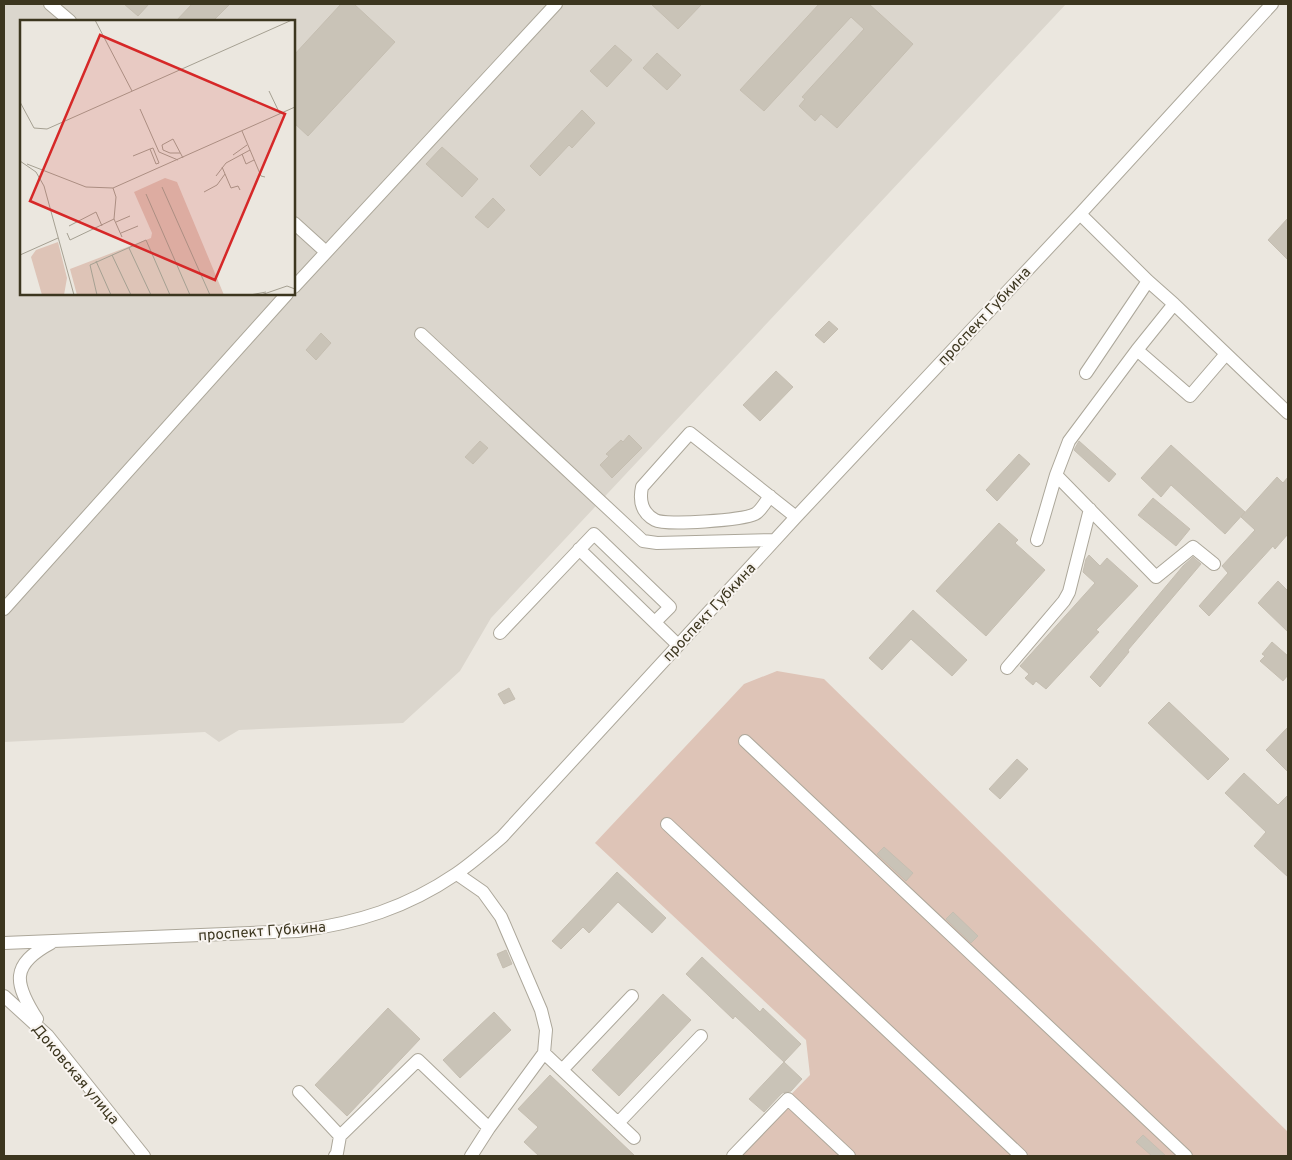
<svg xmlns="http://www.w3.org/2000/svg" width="1292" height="1160" font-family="Overpass,sans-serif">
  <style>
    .built { fill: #dbd6cd; fill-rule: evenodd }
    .green { fill: #dec4b7 }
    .building { fill: #c9c3b7; stroke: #c5beb1 }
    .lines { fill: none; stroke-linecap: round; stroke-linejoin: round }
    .minor-casing { stroke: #aca79a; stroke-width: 14 }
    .minor { stroke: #fff; stroke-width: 12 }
    .labels { text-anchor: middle; stroke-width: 4; stroke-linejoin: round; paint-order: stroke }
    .street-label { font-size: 15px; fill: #3c361f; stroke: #f8f4f0 }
    .inset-road { fill: none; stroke: #a5a092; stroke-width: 1 }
    .view { fill: #d62828; fill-opacity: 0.15; stroke: #d62828; stroke-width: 2.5 }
    .inset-edge { fill: none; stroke: #3c361f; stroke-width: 2.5 }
  </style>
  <rect width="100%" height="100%" fill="#ebe7df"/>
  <!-- built -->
  <path class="built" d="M4 4H1066L491 618 460 671 403 723 239 730 219 742 205 732 4 742ZM21 21H294V294H21Z"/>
  <!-- green -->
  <path class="green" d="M777 671 824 679 1288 1132V1156H731L810 1075 806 1040 595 843 744 684Z"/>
  <!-- building -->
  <path class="building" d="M124 4H149L138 16Z
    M192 4H230L213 21H176Z
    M341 4H354L395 42 308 136 294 123V55Z
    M651 4H702L678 29Z
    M819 4H869L913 44 837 128 821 114 815 121 799 106 805 99 802 97 864 29 851 17 764 111 740 90Z
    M615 45 632 60 607 87 590 71Z
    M657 53 681 75 667 90 643 68Z
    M582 110 595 123 572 148 569 145 540 176 530 166Z
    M442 147 478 179 462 197 426 164Z
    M493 198 505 210 488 228 475 217Z
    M1288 218V260L1268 240Z
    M829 321 838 329 824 343 815 335Z
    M321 333 331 343 316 360 306 350Z
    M776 371 793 387 760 421 743 405Z
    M629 435 642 448 612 478 600 465 609 456 606 454 621 440 623 442Z
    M480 441 488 448 473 464 465 457Z
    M1079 441 1116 474 1109 482 1074 450Z
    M1171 445 1245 512 1225 534 1171 485 1161 497 1141 478Z
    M1019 454 1030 464 997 501 986 490Z
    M1277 477 1283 483 1288 477V534L1275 549 1273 546 1209 616 1199 606 1228 573 1222 566 1255 530 1241 517Z
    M1153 498 1190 529 1176 546 1138 515Z
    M999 523 1018 540 1015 543 1045 570 986 636 936 591Z
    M1089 555 1100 566 1107 558 1138 586 1096 630 1099 632 1046 689 1036 681 1033 685 1025 678 1029 674 1020 666 1095 583 1083 572 1086 559Z
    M1193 557 1201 564 1128 650 1129 652 1100 687 1090 677 1183 566Z
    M1278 581 1288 591V632L1258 603Z
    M913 610 967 660 952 676 911 639 882 670 869 658Z
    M1272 642 1288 656V675L1283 681 1260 661 1265 656 1262 654Z
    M509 688 515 699 504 704 498 694Z
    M1169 702 1229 759 1208 780 1148 723Z
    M1288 727V772L1266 750Z
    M1017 759 1028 769 1000 799 989 789Z
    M1244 773 1278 805 1288 795V877L1254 846 1266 832 1225 793Z
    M884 847 913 873 906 881 877 854Z
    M617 872 666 918 652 933 618 902 589 933 583 927 561 949 552 941Z
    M953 912 978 936 971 943 946 919Z
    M506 950 512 964 503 968 497 954Z
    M702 957 760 1012 763 1008 801 1044 784 1062 735 1016 733 1019 686 974Z
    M663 994 691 1020 619 1096 592 1070Z
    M388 1008 420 1039 347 1116 315 1085Z
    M494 1012 511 1030 460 1078 443 1060Z
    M784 1062 802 1079 791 1091 782 1093 764 1112 749 1099Z
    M550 1075 570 1094 635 1156H539L524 1142 538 1127 518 1109Z
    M1143 1135 1166 1156H1152L1136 1142Z"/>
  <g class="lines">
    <defs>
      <path id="minor" d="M50 4 70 21
        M1080 214 1148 281 1174 304 1288 413
        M294 223 326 252
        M294 287 556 4
        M421 334 643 541 657 543 775 540
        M1137 350 1190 396 1226 354
        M1086 373 1148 281
        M1056 475 1156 577 1193 547 1214 564
        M770 496C766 501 761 511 755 514 743 520 666 526 655 520 642 513 639 501 642 487L690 433 796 517
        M1037 540 1056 475 1069 441 1137 350 1174 304
        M579 549 678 645
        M4 609 287 294
        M500 633 594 534 670 607 655 622
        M1007 668 1064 601 1069 592 1090 509
        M745 741 1186 1156
        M667 824 1021 1156
        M457 874 483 892 501 917 541 1010 546 1030 544 1053 489 1128 471 1156
        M4 943 298 931C357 923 406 908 456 874 472 863 487 850 502 837L796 517 1080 214 1272 4
        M4 996 48 1036 144 1156
        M37 1019C14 983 10 965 51 943
        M544 1053 634 1138
        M562 1070 632 996
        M299 1092 340 1136
        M618 1123 701 1036
        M335 1156 337 1153 340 1136 418 1060 489 1128
        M733 1156 788 1099 849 1156"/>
    </defs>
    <!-- minor casing -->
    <use href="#minor" class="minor-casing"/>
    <!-- minor -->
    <use href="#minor" class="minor"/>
  </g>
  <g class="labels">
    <!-- street labels -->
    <g class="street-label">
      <text transform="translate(984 316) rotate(-47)" y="5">проспект Губкина</text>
      <text transform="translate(709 612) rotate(-47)" y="5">проспект Губкина</text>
      <text transform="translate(262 931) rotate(-4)" y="5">проспект Губкина</text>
      <text transform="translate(76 1074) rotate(50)" y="5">Доковская улица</text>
    </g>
  </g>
  <!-- overview -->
  <g transform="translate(20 20)">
    <rect width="275" height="275" fill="#ebe7df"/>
    <path d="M145 158 157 162 204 275H57L50 249 131 218 132 213 114 172ZM38 222 47 258 44 275H22L11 237 16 230Z" fill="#dec4b7"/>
    <path class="inset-road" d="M75 0 112 71M249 71 260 94M0 82 14 108 27 109 272 0M120 89 139 132 158 140M222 111 241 156 245 157M130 129 133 128 139 143 136 144M130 129 136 144M160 133H150L143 130 142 125 153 119 163 138M222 134 226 144 234 140M213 135 227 125M113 136 130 129M0 141 16 152 24 166 54 275M7 144 66 167 93 168 275 87M202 147 211 168 218 166 220 170M196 156 206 143 230 130M142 167 190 275M184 172 197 165 205 154M126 174 170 275M94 199 102 217M96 202 110 196M49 206 76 192 82 206M47 213 50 220 94 199 96 177 93 168M101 213 118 206M109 228 131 275M0 235 38 218M92 235 111 275M76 241 91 275M77 275 70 245 126 220 150 275M230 275 246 272M241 275 267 266 275 269"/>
    <path class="view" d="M80 15 265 94 195 260 10 181Z"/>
    <rect width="275" height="275" class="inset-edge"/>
  </g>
  <!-- border -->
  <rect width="1292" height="1160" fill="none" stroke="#3c361f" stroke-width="10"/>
</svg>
